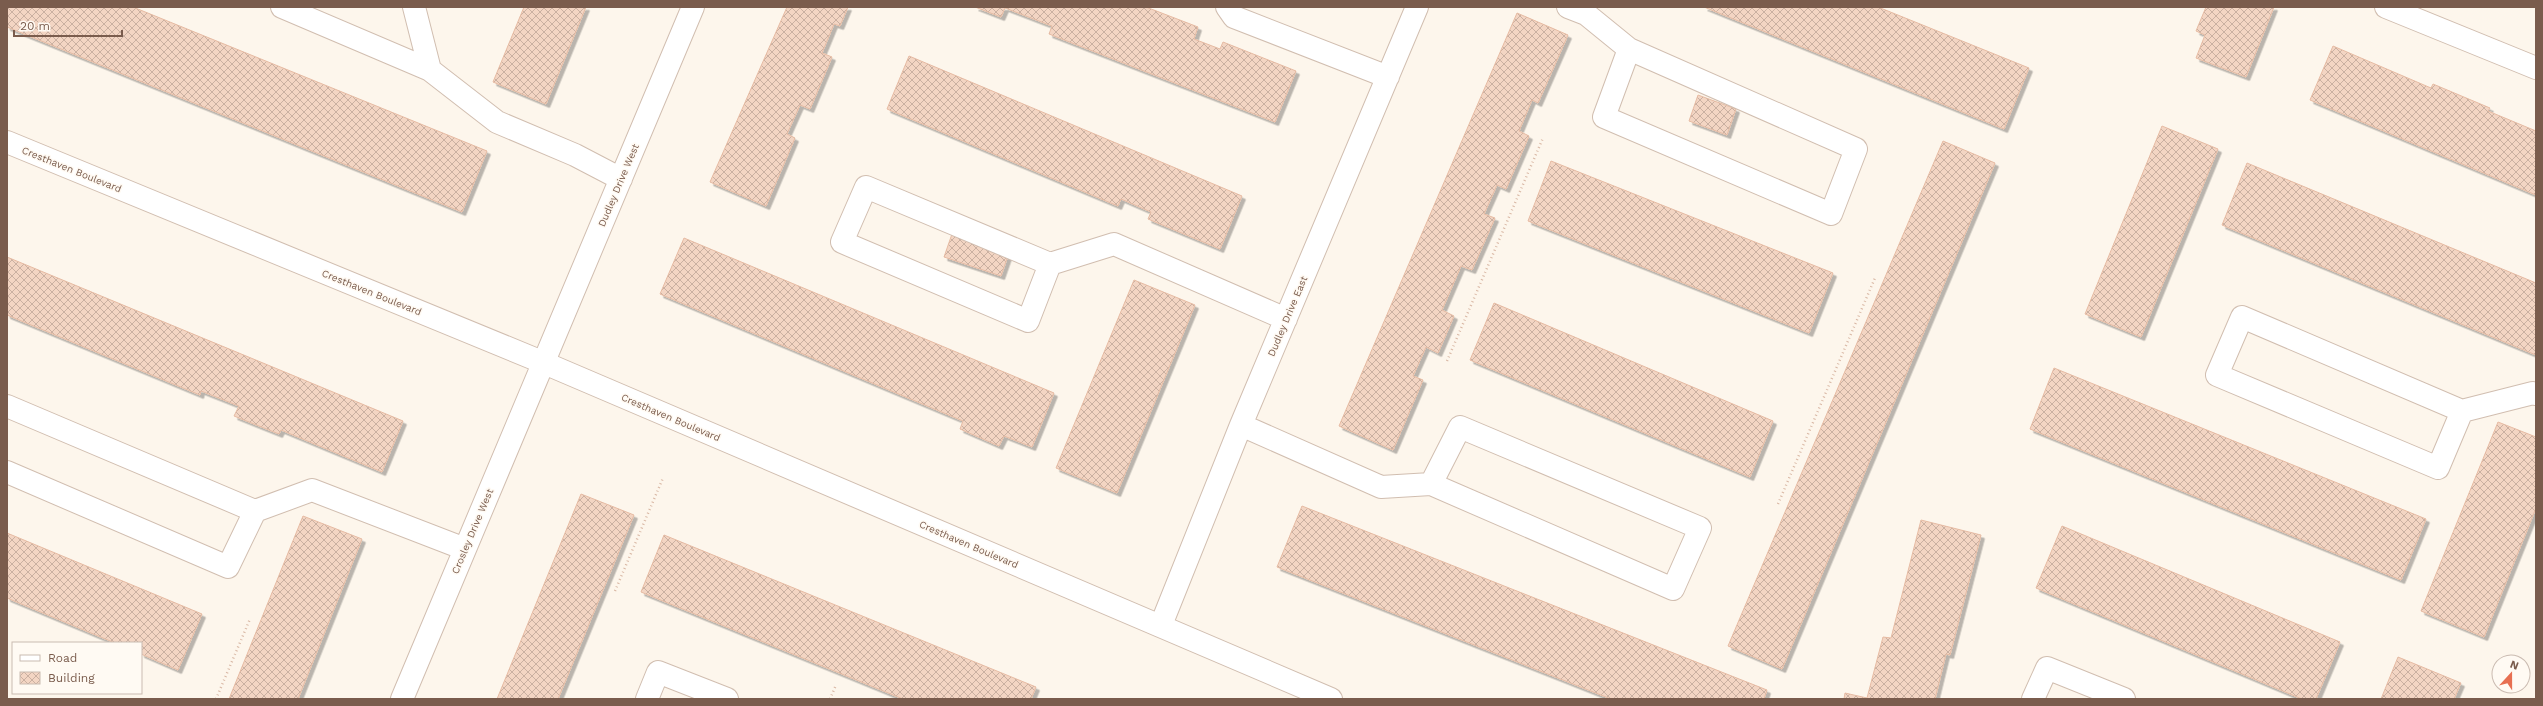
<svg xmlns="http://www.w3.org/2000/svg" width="2543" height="706" font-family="'Work Sans',sans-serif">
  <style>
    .building { fill: url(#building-cross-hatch); stroke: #e6bba3; filter: url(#shadow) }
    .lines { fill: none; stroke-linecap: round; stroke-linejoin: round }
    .minor-casing { stroke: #d1beb0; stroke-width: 24 }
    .path { stroke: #d9b8a5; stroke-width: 2.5; stroke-dasharray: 1 3; stroke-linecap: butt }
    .minor { stroke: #fff; stroke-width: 22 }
    .labels { text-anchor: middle; stroke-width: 3; stroke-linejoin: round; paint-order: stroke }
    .street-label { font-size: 10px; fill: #7a5c4d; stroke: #fffaf3 }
  </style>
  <defs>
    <pattern id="building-cross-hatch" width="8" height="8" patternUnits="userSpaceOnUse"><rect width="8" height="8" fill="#f3d5c3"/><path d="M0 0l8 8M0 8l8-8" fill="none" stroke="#cab0a1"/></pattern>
    <filter id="shadow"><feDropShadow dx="3.5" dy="3.5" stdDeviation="0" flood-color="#0004"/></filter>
  </defs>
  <rect width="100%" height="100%" fill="#fdf6ec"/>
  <!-- building -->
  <path class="building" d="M7 7H133L487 151 462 212 7 27Z
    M524 7H586L546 104 493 82Z
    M787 7H848L840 26 834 24 822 53 832 57 810 109 800 105 787 134 795 138 766 206 710 182Z
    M975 7H1146L1198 27 1194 39 1220 49 1223 42 1296 71 1275 122 1049 34 1052 26 1005 8 1001 17Z
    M1704 7H1878L2029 68 2004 129Z
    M2206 7H2274L2246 77 2196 58 2205 35 2196 31Z
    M1517 13 1568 35 1538 103 1532 100 1519 131 1529 136 1506 189 1497 185 1484 214 1495 218 1472 270 1461 266 1442 310 1454 316 1438 353 1426 347 1413 376 1423 380 1393 450 1339 426Z
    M2333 46 2431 88 2433 84 2490 108 2488 111 2536 131V195L2310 100Z
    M909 56 1242 196 1220 249 1148 219 1151 212 1121 199 1118 206 887 109Z
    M1698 95 1736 109 1727 135 1689 121Z
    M2162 126 2218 149 2141 337 2085 314Z
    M1943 141 1995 163 1782 669 1728 646Z
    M1551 161 1833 273 1809 333 1528 221Z
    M2247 163 2536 283V355L2222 225Z
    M953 231 1010 250 1001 276 944 257Z
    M684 238 1054 393 1032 447 1004 436 999 446 960 429 963 421 660 294Z
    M7 257 403 421 382 472 281 430 279 434 234 416 239 406 201 391 200 395 7 315Z
    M1134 280 1195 305 1117 493 1056 468Z
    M1494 303 1773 421 1750 477 1470 360Z
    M2054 368 2426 519 2401 580 2030 429Z
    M2498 422 2536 437V508L2484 637 2421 611Z
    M581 494 634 515 558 699H497Z
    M1302 506 1767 690 1764 699H1611L1277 567Z
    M303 516 362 539 298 699H229Z
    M1921 520 1981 535 1950 655 1946 654 1935 699H1844L1845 693 1867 698 1883 637 1891 638Z
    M2062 526 2340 642 2316 699H2302L2036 588Z
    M7 533 202 614 178 670 141 654V643H115L7 598Z
    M664 535 1036 687 1031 699H903L641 592Z
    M2398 657 2461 683 2454 699H2381Z"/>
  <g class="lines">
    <defs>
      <path id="minor" d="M282 7 430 70 497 122 575 155 621 179
        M414 7 430 70
        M1227 7 1234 17 1388 77
        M1568 7 1586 14 1629 49 1856 149 1831 214 1604 117 1629 49
        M2386 7 2536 68
        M7 142 542 362 1331 699
        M1050 264 1028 321 842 242 866 187 1050 264 1114 244 1286 319
        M7 406 255 511 312 490 465 549
        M2462 411 2438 468 2217 375 2242 317 2462 411 2533 393 2536 394
        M1241 425 1381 487 1431 484 1673 589 1700 528 1460 427 1431 484
        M7 472 228 567 255 511
        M1161 625 1241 425 1417 7
        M402 699 693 7
        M647 699 658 672 727 699
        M2033 699 2047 668 2124 699"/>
    </defs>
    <!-- minor casing -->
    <use href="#minor" class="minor-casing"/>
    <!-- path -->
    <path class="path" d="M1447 361 1543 138
      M1778 504 1875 278
      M615 591 663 478
      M216 699 250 619
      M830 699 836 685"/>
    <!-- minor -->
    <use href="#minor" class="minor"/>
  </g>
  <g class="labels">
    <!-- street labels -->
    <g class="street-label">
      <text transform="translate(72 169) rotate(22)" y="4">Cresthaven Boulevard</text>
      <text transform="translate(618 185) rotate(-67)" y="4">Dudley Drive West</text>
      <text transform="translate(372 292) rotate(22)" y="4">Cresthaven Boulevard</text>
      <text transform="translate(1287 316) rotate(-67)" y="4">Dudley Drive East</text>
      <text transform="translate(671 417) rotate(23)" y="4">Cresthaven Boulevard</text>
      <text transform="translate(472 531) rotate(-67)" y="4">Crosley Drive West</text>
      <text transform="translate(969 544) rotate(23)" y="4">Cresthaven Boulevard</text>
    </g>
  </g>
  <!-- border -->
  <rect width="2543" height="706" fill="none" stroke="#7a5c4d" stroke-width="16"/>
  <!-- legend -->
  <rect x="12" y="642" width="130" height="52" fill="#fffaf3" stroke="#cabbb1"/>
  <rect x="20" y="655" width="20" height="6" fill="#ffffff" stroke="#cabbb1"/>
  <text x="48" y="662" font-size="12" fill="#7a5c4d">Road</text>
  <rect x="20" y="672" width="20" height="12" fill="url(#building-cross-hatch)" stroke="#cabbb1"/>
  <text x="48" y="682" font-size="12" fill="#7a5c4d">Building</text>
  <!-- north arrow -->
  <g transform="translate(2511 674) rotate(21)"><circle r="19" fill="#fffaf3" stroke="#cabbb1"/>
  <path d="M0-3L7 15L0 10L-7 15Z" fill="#e76f51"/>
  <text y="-6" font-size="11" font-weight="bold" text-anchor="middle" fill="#7a5c4d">N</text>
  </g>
  <!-- scale -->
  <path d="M14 30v6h108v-6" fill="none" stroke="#7a5c4d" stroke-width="2"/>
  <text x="20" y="30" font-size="12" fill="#7a5c4d" stroke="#fffaf3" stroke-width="3" paint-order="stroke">20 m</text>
</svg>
